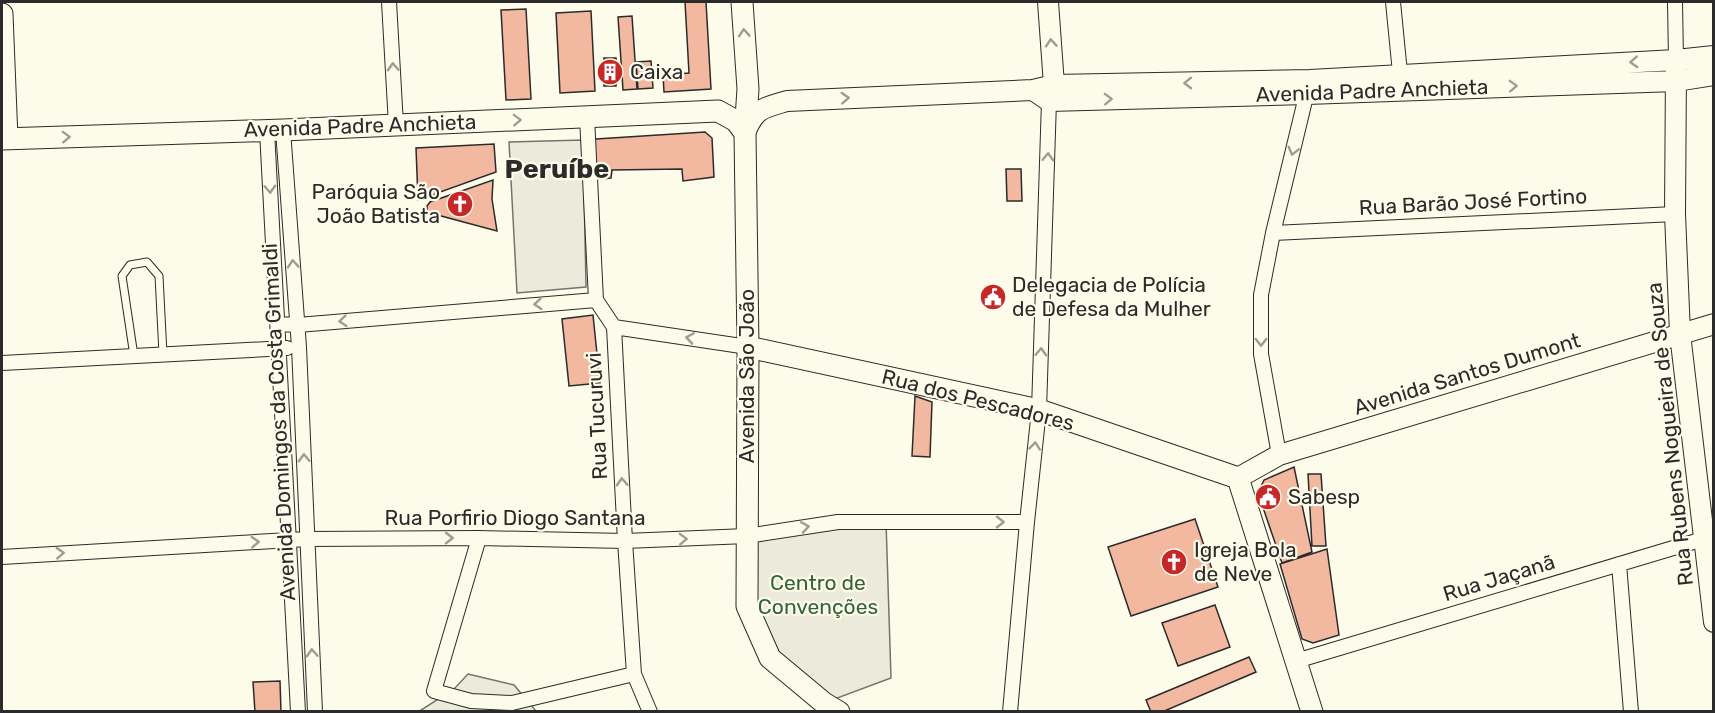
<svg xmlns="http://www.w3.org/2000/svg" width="1715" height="713" font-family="Rubik,sans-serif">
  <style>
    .green { fill: #ecebdb; stroke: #74746e; stroke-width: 1.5 }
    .building { fill: #f2b8a0; stroke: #2b2b2b; stroke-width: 1.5 }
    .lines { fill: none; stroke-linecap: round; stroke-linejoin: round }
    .lane-casing { stroke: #2b2b2b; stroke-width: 9 }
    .street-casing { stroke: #2b2b2b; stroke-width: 16 }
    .secondary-casing { stroke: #2b2b2b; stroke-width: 22 }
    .primary-casing { stroke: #2b2b2b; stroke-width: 23 }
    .lane { stroke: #fdfbea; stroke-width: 7 }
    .street { stroke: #fdfbea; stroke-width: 14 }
    .secondary { stroke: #fdfbea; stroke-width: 20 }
    .primary { stroke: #fdfbea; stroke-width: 21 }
    .oneway { stroke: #9e9d94 }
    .labels { text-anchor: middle; stroke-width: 4.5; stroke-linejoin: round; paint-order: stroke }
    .poi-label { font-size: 21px; fill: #2b2b2b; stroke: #fdfbea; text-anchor: start }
    .street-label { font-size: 21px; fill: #2b2b2b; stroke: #fdfbea }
    .park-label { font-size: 21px; fill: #34623c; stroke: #fdfbea }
    .district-label { font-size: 27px; font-weight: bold; fill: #2b2b2b; stroke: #fdfbea }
  </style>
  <rect width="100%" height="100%" fill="#fdfbea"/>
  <!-- green -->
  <path class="green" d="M583 140 586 287 517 293 509 142Z
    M886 522 891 678 824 703 770 658 747 606V536Z
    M468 674 514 685 536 711 418 712 454 689Z"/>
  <!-- building -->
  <path class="building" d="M685 2H706L711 89 664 92 663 75 689 73Z
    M526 9 531 99 506 100 501 10Z
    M591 11 595 91 560 93 556 13Z
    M632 16 637 89 623 90 618 17Z
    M604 58H616V86H604Z
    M651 61 653 88 638 89 636 62Z
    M705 132 712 138 714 177 683 181 682 169 612 170 611 178 591 180 590 146 596 139Z
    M494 144 496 172 418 200 416 148Z
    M1006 169H1021L1022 201H1007Z
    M493 180 492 199 497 231 430 213 427 210V206L430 202Z
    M593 315 600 383 569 386 562 319Z
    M915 396 932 402 930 457 912 456Z
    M1294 467 1312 552 1282 563 1258 493 1264 480Z
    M1308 474H1321L1326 546H1312Z
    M1195 519 1218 587 1131 616 1108 547Z
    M1327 549 1339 635 1313 643 1302 639 1280 564Z
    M1215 605 1230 647 1178 666 1162 623Z
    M1249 657 1256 672 1162 712H1151L1146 700Z
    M280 681 281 712H255L253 682Z"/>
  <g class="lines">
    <defs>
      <path id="lane" d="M134 356 122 276 130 265 147 262 159 276 163 354"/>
      <path id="street" d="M389 2 396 125
        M1393 2 1401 83
        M1675 2 1676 60
        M587 117 596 300
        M283 130 299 347 315 712
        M267 131C278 324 287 518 298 712
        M1273 233 1675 214
        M596 300 614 327 625 541 634 674 650 712
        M278 324 298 325 596 300
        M614 327 748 347
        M2 363 287 348
        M1279 455 1261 354V295L1273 233 1308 88
        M479 538 434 691 471 701 512 703 634 674
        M2 557 307 539 479 538 625 541 747 536 838 522H1027
        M1619 564 1631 712
        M1296 661 1710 537
        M1010 712 1027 522 1039 410 1049 101 1052 93"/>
      <path id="secondary" d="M1048 2 1054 85
        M1676 69 1675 214 1680 334 1714 622
        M1033 90 1049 101 1307 94 1676 81 1714 75
        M745 133C755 108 763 108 787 101L1033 90 1054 85 1310 80 1676 60 1714 56
        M1238 478 1279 455 1714 324"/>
      <path id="primary" d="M742 2 748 89 745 133 748 347 747 606 770 658 824 703 839 712
        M2 14 7 139
        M2 139 283 130 718 111 736 121 745 133
        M748 347 1039 410 1238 478 1312 712"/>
    </defs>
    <!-- lane casing -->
    <use href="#lane" class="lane-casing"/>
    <!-- street casing -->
    <use href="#street" class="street-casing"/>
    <!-- secondary casing -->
    <use href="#secondary" class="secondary-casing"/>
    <!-- primary casing -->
    <use href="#primary" class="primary-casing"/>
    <!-- lane -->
    <use href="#lane" class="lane"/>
    <!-- street -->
    <use href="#street" class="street"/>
    <!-- secondary -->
    <use href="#secondary" class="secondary"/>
    <!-- primary -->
    <use href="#primary" class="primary"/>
  </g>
  <!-- one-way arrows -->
  <defs><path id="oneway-chevron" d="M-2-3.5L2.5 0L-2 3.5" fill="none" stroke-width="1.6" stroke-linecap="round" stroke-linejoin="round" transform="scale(1.5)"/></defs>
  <g class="oneway">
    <use href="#oneway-chevron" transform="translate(744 33) rotate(-94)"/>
    <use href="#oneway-chevron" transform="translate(1051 43) rotate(-94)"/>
    <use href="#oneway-chevron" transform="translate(1634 62) rotate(177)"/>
    <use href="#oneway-chevron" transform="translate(393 67) rotate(-93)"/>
    <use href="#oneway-chevron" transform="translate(1188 83) rotate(179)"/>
    <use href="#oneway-chevron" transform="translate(1513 86) rotate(-2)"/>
    <use href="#oneway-chevron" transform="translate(845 98) rotate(-3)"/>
    <use href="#oneway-chevron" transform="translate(1108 99) rotate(-2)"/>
    <use href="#oneway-chevron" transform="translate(517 120) rotate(-2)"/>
    <use href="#oneway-chevron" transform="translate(66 137) rotate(-2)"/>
    <use href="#oneway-chevron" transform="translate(1293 151) rotate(104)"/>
    <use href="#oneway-chevron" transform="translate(1048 157) rotate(-88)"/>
    <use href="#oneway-chevron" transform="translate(270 189) rotate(87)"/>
    <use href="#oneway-chevron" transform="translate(293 264) rotate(-94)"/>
    <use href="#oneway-chevron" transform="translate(538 304) rotate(175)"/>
    <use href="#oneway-chevron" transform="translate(343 321) rotate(175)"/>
    <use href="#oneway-chevron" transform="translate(690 338) rotate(-171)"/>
    <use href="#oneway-chevron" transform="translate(1261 342) rotate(90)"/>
    <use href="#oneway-chevron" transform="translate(1041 352) rotate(-88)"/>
    <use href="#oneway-chevron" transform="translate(1035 446) rotate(-84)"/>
    <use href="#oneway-chevron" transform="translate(304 458) rotate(-92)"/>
    <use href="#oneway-chevron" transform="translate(622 482) rotate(-93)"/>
    <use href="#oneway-chevron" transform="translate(1000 522)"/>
    <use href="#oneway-chevron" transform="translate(805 527) rotate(-9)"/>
    <use href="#oneway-chevron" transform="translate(449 538)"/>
    <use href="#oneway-chevron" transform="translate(683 539) rotate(-2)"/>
    <use href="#oneway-chevron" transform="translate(255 542) rotate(-3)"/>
    <use href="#oneway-chevron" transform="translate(60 553) rotate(-3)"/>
    <use href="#oneway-chevron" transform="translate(312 653) rotate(-93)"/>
  </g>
  <!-- icons -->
  <defs>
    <symbol id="building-disc" viewBox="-11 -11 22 22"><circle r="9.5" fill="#c62828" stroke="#fdfbea"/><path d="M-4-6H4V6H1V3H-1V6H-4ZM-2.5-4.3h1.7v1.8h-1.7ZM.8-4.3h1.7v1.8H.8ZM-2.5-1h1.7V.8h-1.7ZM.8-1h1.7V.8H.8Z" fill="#fff"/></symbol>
    <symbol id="church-disc" viewBox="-11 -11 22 22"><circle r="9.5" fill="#c62828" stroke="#fdfbea"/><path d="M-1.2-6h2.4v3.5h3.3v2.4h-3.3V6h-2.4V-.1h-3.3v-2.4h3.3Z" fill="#fff"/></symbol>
    <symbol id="civic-disc" viewBox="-11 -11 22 22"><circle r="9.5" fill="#c62828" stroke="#fdfbea"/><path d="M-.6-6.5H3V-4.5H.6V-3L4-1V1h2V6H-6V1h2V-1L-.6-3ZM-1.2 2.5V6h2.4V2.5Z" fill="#fff"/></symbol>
  </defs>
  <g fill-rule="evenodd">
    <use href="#building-disc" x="595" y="57" width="30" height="30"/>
    <use href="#church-disc" x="445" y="189" width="30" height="30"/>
    <use href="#civic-disc" x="978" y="282" width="30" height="30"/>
    <use href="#civic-disc" x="1253" y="482" width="30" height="30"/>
    <use href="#church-disc" x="1159" y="547" width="30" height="30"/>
  </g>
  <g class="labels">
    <!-- poi labels -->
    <g class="poi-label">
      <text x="630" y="79">Caixa</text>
      <text x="440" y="199" text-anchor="end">Paróquia São<tspan x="440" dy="24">João Batista</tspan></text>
      <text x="1012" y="292">Delegacia de Polícia<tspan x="1012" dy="24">de Defesa da Mulher</tspan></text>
      <text x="1288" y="504">Sabesp</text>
      <text x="1194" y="557">Igreja Bola<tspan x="1194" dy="24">de Neve</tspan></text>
    </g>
    <!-- street labels -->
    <g class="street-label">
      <text transform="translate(1372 91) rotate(-2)" y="7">Avenida Padre Anchieta</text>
      <text transform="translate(360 126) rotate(-2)" y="7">Avenida Padre Anchieta</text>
      <text transform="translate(1473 202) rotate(-3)" y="7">Rua Barão José Fortino</text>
      <text transform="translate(1467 374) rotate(-17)" y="7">Avenida Santos Dumont</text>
      <text transform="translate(747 376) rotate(-90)" y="7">Avenida São João</text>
      <text transform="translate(978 400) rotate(14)" y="7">Rua dos Pescadores</text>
      <text transform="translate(597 416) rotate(-93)" y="7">Rua Tucuruvi</text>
      <text transform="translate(279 422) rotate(-93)" y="7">Avenida Domingos da Costa Grimaldi</text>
      <text transform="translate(1670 434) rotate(-96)" y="7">Rua Rubens Nogueira de Souza</text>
      <text x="515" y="525">Rua Porfirio Diogo Santana</text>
      <text transform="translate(1499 578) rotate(-17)" y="7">Rua Jaçanã</text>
    </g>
    <!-- park labels -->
    <g class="park-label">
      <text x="818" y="590">Centro de<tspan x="818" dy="24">Convenções</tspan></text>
    </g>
    <!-- district labels -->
    <g class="district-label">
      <text x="557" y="178">Peruíbe</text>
    </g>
  </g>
  <!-- border -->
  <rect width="1715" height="713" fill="none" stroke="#2b2b2b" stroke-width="6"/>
</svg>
